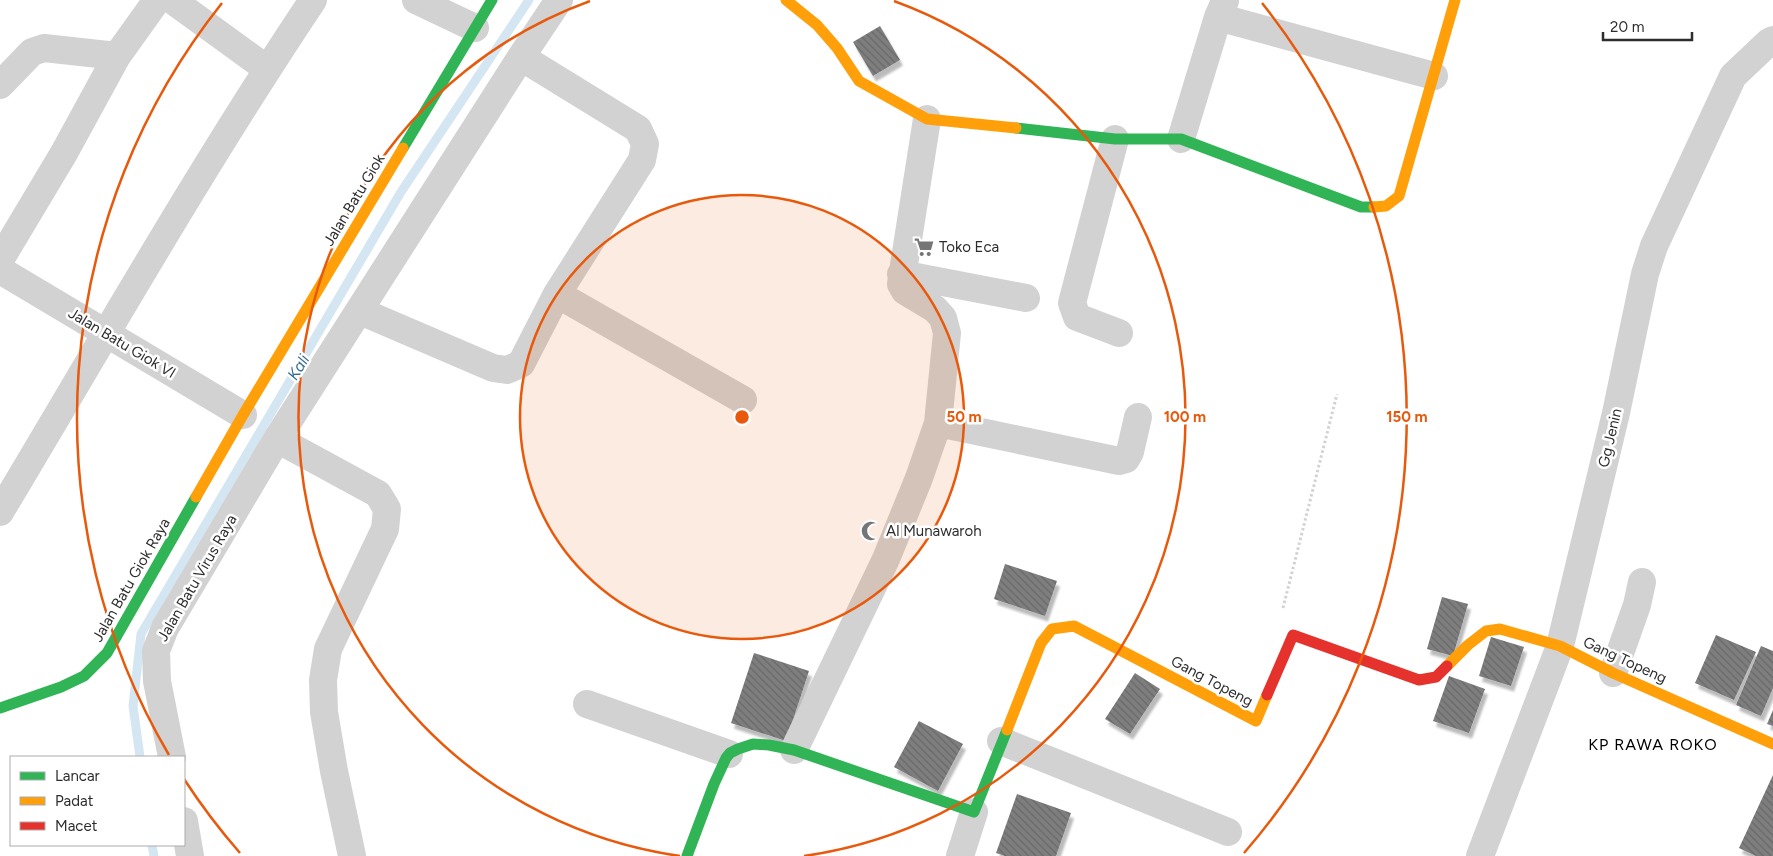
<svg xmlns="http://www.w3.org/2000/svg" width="1773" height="856" font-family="Figtree,sans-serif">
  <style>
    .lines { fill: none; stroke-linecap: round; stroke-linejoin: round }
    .stream { stroke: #d5e6f3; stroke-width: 9 }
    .building { fill: url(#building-back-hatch); filter: url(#shadow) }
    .path { stroke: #d2d2d2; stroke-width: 3; stroke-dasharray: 2.5 2.5; stroke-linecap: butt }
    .street { stroke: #d2d2d2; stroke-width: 28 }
    .fast { stroke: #30b455; stroke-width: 11 }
    .slow { stroke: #ff9f0a; stroke-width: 11 }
    .jam { stroke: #e5322d; stroke-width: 11 }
    .ring { fill: none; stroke: #e8590c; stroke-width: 2.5 }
    .labels { text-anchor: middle; stroke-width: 5; stroke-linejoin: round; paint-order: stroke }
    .street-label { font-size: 15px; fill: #2d2d2d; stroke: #fff }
    .poi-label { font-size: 15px; fill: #2d2d2d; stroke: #fff; text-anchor: start }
    .water-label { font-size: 16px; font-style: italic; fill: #346c97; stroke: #fff }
    .neighbourhood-label { font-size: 16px; letter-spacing: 1px; fill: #000; stroke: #fff }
    .centre { fill: #e8590c; stroke: #fff; stroke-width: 2.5 }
    .ring-label { font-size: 15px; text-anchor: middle; font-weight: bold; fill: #e8590c; stroke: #fff; stroke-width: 5; stroke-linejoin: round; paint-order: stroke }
  </style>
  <defs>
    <pattern id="building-back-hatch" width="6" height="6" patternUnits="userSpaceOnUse" patternTransform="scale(1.25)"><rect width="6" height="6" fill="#7e7e7e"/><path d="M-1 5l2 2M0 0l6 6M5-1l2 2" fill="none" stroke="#686868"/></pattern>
    <filter id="shadow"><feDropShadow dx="3" dy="5.5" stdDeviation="1" flood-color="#0004"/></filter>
  </defs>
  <rect width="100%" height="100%" fill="#fff"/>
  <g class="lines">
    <!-- stream -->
    <path class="stream" d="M140 757 133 706 141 634 401 192 529 0
      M152 845 154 856"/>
  </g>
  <!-- building -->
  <path class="building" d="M880 26 900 60 873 76 853 42Z
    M1005 564 1057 581 1045 616 994 599Z
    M1442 597 1468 604 1453 656 1427 649Z
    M1716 635 1756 652 1734 700 1695 683Z
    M1491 637 1524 647 1511 686 1479 676Z
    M1761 646 1773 651V688L1761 716 1736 705Z
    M754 653 809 671 786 741 731 723Z
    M1135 673 1160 689 1130 734 1105 719Z
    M1449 676 1485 689 1469 733 1433 721Z
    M1773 710V726L1767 724Z
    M919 721 963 744 938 791 894 767Z
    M1773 775V856H1756L1739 848Z
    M1017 794 1071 813 1056 856H1005L996 853Z"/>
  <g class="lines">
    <!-- path -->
    <path class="path" d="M1283 608 1337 394"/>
    <!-- street -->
    <path class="street" d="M172 0 267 69
      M416 0 475 28
      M1218 17 1434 76
      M0 85 32 52 44 48 117 56
      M1115 139 1072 303 1077 317 1119 333
      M1181 139 1218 17 1225 1
      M0 260 64 153 117 56 157 0
      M0 270 243 415
      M901 274 1026 298
      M557 294 743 400
      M360 311 493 368 507 370 521 364 557 294 642 160 645 144 638 129 521 57
      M938 423 1119 461 1126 459 1130 452 1138 417
      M277 439 378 494 387 509 385 529 328 649 323 680 324 712 334 771 352 856
      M0 512C103 340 202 166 313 0
      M1613 673 1637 605 1642 582
      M587 704 729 754
      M1001 741 1228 832
      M794 750 886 559 919 478 938 423 947 333 943 318 935 309 905 291 901 284 927 119
      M172 757 157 681 156 651 165 628 277 439 521 57 559 0
      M184 821 190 856
      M960 856 974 812
      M1480 856 1560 646 1616 413 1645 274 1654 246 1733 76 1769 42 1773 40"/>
    <!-- fast -->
    <path class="fast" d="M1016 128 1115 139H1181L1361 207H1374
      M403 148 492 0
      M0 708 61 687 84 676 107 653 196 497
      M687 856 714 784 726 758 730 753 738 749 753 744 769 745 794 750 974 812 1007 730"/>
    <!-- slow -->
    <path class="slow" d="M786 0 817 25 837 48 859 81 927 119 1016 128
      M1374 207 1386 206 1399 196 1455 0
      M196 497 243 415 403 148
      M1447 666 1468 645 1486 631 1500 629 1560 646 1613 673 1773 744
      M1007 730 1041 643 1052 629 1074 626 1256 721 1267 695"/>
    <!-- jam -->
    <path class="jam" d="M1267 695 1293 635 1419 680 1436 677 1447 666"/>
  </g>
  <!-- distance rings -->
  <circle cx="742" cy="417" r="222" fill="#e8590c" fill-opacity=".12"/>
  <g class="ring">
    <circle cx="742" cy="417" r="222"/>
    <path d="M680 856A443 443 0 0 1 590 1M894 1A443 443 0 0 1 804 856"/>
    <path d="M240 853A665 665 0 0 1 184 779M169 755A665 665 0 0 1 222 3M1262 3A665 665 0 0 1 1244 853"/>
  </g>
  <!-- icons -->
  <defs>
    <symbol id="supermarket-bare" viewBox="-9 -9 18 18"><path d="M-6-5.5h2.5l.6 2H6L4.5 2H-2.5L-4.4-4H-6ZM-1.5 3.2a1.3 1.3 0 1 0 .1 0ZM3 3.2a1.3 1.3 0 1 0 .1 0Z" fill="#767676" stroke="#fff" stroke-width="2.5" paint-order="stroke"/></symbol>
    <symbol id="mosque-bare" viewBox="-9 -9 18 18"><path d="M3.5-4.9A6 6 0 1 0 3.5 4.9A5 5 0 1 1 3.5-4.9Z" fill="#767676" stroke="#fff" stroke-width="2.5" paint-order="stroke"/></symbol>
  </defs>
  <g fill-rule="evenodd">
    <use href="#supermarket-bare" x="910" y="233" width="28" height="28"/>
    <use href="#mosque-bare" x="857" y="517" width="28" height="28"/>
  </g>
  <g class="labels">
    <!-- street labels -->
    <g class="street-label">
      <text transform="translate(354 200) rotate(-59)" y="5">Jalan Batu Giok</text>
      <text transform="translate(122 343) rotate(31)" y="5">Jalan Batu Giok VI</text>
      <text transform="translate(1610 438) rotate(-77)" y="5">Gg Jenin</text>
      <text transform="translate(197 578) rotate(-60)" y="5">Jalan Batu Virus Raya</text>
      <text transform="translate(131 580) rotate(-60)" y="5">Jalan Batu Giok Raya</text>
      <text transform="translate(1625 660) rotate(25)" y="5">Gang Topeng</text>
      <text transform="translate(1212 681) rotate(28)" y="5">Gang Topeng</text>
    </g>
    <!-- poi labels -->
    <g class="poi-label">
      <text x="939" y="252">Toko Eca</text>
      <text x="886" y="536">Al Munawaroh</text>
    </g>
    <!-- water labels -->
    <g class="water-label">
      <text transform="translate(298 367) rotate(-59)" y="6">Kali</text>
    </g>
    <!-- neighbourhood labels -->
    <g class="neighbourhood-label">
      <text x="1653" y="750">KP RAWA ROKO</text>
    </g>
  </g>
  <circle cx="742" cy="417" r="8" class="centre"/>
  <g class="ring-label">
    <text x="964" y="422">50 m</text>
    <text x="1185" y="422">100 m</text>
    <text x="1407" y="422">150 m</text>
  </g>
  <!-- legend -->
  <rect x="10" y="756" width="175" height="90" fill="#ffffff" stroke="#ababab"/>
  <rect x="20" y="772" width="25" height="8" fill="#30b455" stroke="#ababab"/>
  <text x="55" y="781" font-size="15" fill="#2d2d2d">Lancar</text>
  <rect x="20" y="797" width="25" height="8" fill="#ff9f0a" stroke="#ababab"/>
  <text x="55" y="806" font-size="15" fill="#2d2d2d">Padat</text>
  <rect x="20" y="822" width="25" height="8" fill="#e5322d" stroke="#ababab"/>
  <text x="55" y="831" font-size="15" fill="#2d2d2d">Macet</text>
  <!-- scale -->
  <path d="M1603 32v8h89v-8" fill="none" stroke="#2d2d2d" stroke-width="2.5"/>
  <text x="1610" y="32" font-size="15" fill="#2d2d2d" stroke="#ffffff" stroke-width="4" paint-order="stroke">20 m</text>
</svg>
